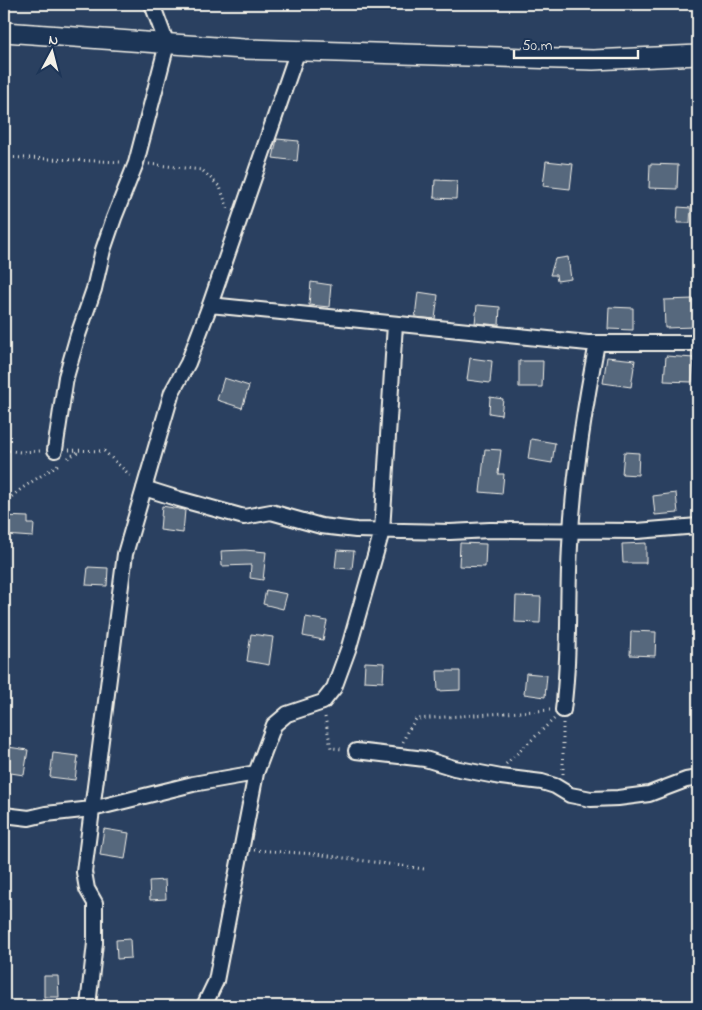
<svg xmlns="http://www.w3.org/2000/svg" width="702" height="1010" font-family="'Indie Flower',sans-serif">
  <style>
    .building { fill: #56677d; stroke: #f4f1e8 }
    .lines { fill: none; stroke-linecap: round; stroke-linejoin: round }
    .street-casing { stroke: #f4f1e8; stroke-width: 18 }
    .secondary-casing { stroke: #f4f1e8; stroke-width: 22 }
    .path { stroke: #f4f1e8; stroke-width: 3; stroke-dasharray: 1 4; stroke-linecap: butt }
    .street { stroke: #1d3557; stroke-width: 14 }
    .secondary { stroke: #1d3557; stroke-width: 19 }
  </style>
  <rect width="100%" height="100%" fill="#2a4060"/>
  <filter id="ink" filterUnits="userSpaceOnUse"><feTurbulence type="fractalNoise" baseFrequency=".02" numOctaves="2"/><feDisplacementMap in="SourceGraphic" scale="10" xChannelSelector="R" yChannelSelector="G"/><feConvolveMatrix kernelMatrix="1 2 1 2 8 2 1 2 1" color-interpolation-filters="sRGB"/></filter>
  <g filter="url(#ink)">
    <!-- building -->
    <path class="building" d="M277 139 299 141 297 161 273 158Z
      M546 161 573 164 570 189 543 186Z
      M650 164 678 165 677 189 649 188Z
      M435 180 457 181 456 199 434 198Z
      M678 207 691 208 690 223H677Z
      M568 257 571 279 557 281 556 275H550L555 259Z
      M311 282 331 285 329 307 309 305Z
      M418 292 438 295 435 319 415 317Z
      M694 299V327L665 328 664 300Z
      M477 305 500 307 499 325 475 323Z
      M609 307 633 308V330L608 329Z
      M666 356 694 358 692 382 664 381Z
      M607 357 635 360 631 387 603 383Z
      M470 358 492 361 490 383 467 380Z
      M519 361H543L542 387H519Z
      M224 378 249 386 242 408 217 400Z
      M490 397 503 399 501 415 489 413Z
      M531 439 555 443 552 463 528 459Z
      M485 449 501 450 498 474H504L502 494 480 492Z
      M624 452 639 453 638 475 622 474Z
      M676 493 678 513 655 515 653 496Z
      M162 506 185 510 183 533 160 530Z
      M4 516 28 517V524H34L33 537 4 535Z
      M460 543 486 544 485 567 459 566Z
      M646 543V563H623L622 544Z
      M245 550 266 552 263 580 250 578 251 565 222 566 221 551Z
      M337 550 354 551 352 569 335 568Z
      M88 567 108 568 107 586 86 585Z
      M266 590 287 594 283 609 263 604Z
      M516 596 541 597 540 623 515 622Z
      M306 617 327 621 323 640 303 636Z
      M631 631 656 632 655 656 630 655Z
      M251 634 273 637 269 665 247 661Z
      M365 662 384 663 383 682 364 681Z
      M437 671H460V690L438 691Z
      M526 673 547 675 545 697 524 694Z
      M8 747 28 750 24 775 4 772Z
      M53 753 78 756 75 780 50 777Z
      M104 829 129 833 125 859 100 855Z
      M165 880 166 899 150 900 149 881Z
      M130 939 131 958 117 959 116 940Z
      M44 976H58L59 997H44Z"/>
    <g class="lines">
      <defs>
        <path id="street" d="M210 305 588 343H698
          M55 450 66 377 78 335 94 289 103 250 114 218 136 163 167 44 152 4
          M144 488 179 499 244 517 271 512 321 526 356 530 450 532 490 530 637 531 698 526
          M563 710C571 650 566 591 571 531 575 468 585 405 597 343
          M356 751 425 759 454 768 501 777 542 782 555 786 570 795 591 799 618 798 649 794 686 780 698 778
          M4 815 29 818 46 814 92 809 193 784 256 773
          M88 1006 95 943V903L87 889 84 872 125 554 172 392 188 363 210 305 298 50
          M204 1006 216 981 256 773 274 725 287 714 323 702 334 688 349 647 382 531 395 324"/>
        <path id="secondary" d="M4 32 244 49 593 60 698 55"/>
      </defs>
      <!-- street casing -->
      <use href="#street" class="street-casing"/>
      <!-- secondary casing -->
      <use href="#secondary" class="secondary-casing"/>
      <!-- path -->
      <path class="path" d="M4 157 121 162
        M149 164 202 170 220 187 228 209
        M4 450 20 452 40 451
        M69 450 104 451 133 478
        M68 458 79 451
        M4 503 21 489 59 464
        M325 717 331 748 343 749
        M403 742 407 732 416 719 550 710
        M506 764 554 719
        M563 774V723
        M254 850 315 854 424 869"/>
      <!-- street -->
      <use href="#street" class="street"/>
      <!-- secondary -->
      <use href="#secondary" class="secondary"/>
    </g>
  </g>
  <!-- margin -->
  <rect width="702" height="1010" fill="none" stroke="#1d3557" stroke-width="20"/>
  <rect x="10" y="10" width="682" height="990" fill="none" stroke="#f4f1e8" stroke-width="2" filter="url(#ink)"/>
  <!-- north arrow -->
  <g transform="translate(52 52) rotate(7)" stroke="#1d3557" stroke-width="4" paint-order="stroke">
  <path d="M0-4L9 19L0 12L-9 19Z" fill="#f4f1e8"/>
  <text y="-8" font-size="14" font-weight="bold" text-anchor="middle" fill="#f4f1e8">N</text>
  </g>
  <!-- scale -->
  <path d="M514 50v8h124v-8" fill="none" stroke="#f4f1e8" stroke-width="2.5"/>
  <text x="522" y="50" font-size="15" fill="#f4f1e8" stroke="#1d3557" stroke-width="4" paint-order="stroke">50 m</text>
</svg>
